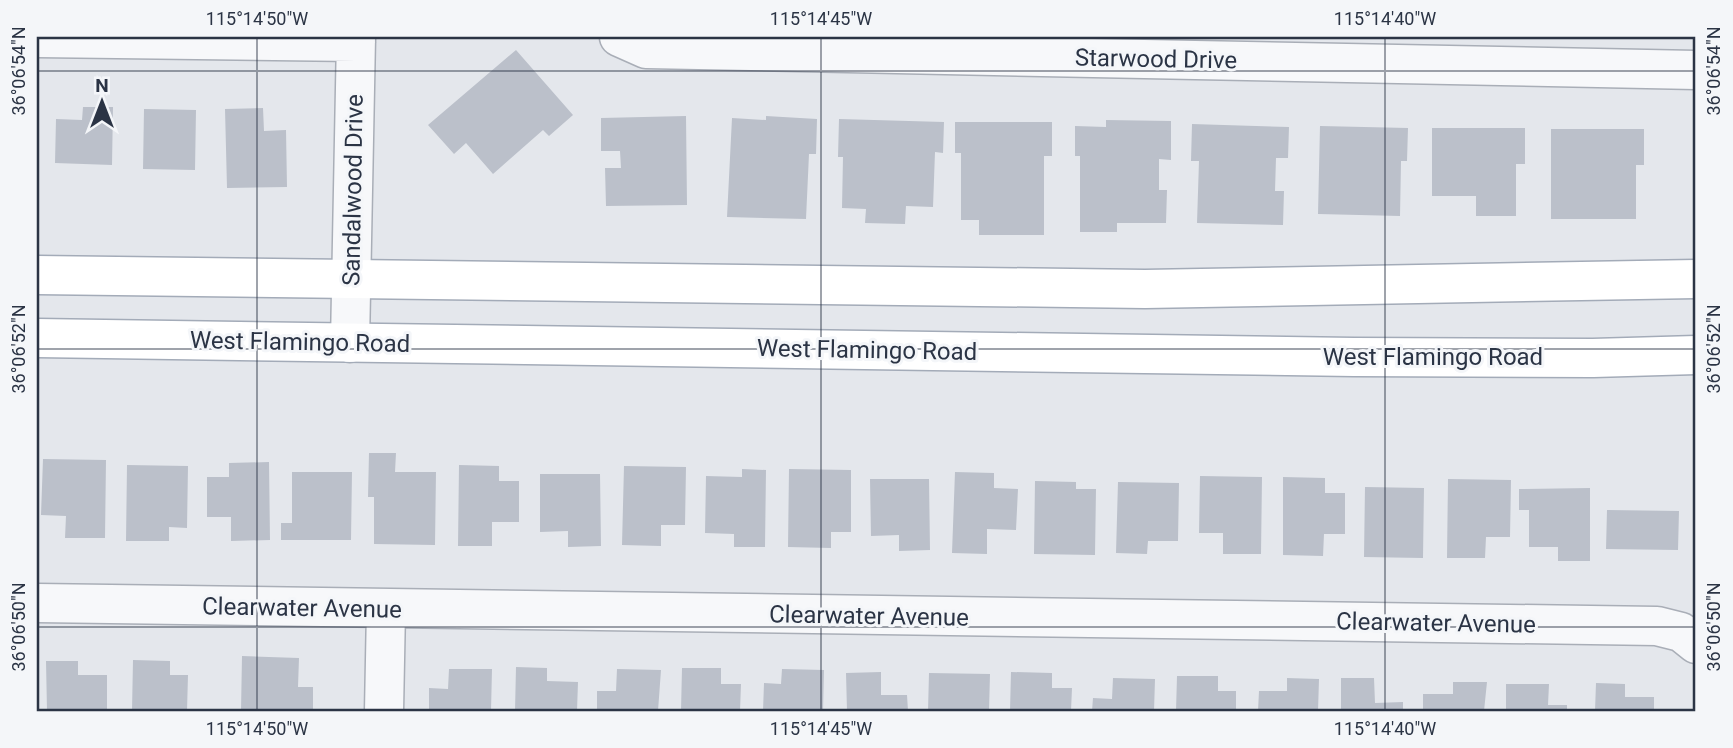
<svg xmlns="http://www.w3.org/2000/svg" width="1733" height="748" font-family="Roboto,sans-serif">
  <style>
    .building { fill: #bbc0ca }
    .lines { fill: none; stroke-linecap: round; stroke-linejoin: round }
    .minor-casing { stroke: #a9aeb7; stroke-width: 41 }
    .major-casing { stroke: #a3abb8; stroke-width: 41 }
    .minor { stroke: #f7f8fa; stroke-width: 38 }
    .major { stroke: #fff; stroke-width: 38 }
    .ticks { fill: none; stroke: #2b3445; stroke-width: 2; stroke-opacity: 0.45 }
    .labels { text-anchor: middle; stroke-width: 6; stroke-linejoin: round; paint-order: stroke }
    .street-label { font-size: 24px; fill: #2b3445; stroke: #f4f6f9 }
    .neatline { fill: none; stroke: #2b3445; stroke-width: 2.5 }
    .ticks-label { font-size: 18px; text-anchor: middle; fill: #2b3445 }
  </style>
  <rect width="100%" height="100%" fill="#e4e7ec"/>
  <!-- building -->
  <path class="building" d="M516 50 573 115 549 136 543 130 493 174 466 143 454 154 428 125Z
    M83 107H113L112 165 55 163 56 119 82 120Z
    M263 108 264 131 286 130 287 187 227 188 225 109Z
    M144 109 196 110 195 170 143 169Z
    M686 116 687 205 606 206 605 168H621L620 151H601V118Z
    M766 116 817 119 816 154H809L806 219 727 217 732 118 766 120Z
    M839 119 944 122 943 153 935 152 933 207 906 206 905 224 865 223 866 209 842 208 843 157H838Z
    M1106 120 1171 121V160L1159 159V190H1167L1166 223H1117V232H1080V156H1075V126L1106 127Z
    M955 122H1052V156H1044V235H979V220H961V153H955Z
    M1192 124 1289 127 1288 158H1276L1275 191H1284L1283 225 1197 223 1199 161H1191Z
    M1320 126 1408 128 1407 161H1401L1400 216 1318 214Z
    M1432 128H1525V164H1516V216H1476V196H1432Z
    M1551 129H1644V165H1636V219H1551Z
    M369 453H396L395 472H436L435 545 374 544V497H368Z
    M43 459 106 460 105 538H65L66 516 41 515Z
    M269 462 270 540 231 541V517H207V477H229V463Z
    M127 465 188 466 187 528 169 527V541H126Z
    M459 465 499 466V481H519V522H492V546H458Z
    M624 466 686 467 685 525H661V546L622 545Z
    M742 469 766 470 765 547H734V534L705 533 706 476 742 477Z
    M789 469 851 470V532H831V548L788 547Z
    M292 472H352L351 540H281V523H292Z
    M955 472 994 473V488L1018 489 1016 530 987 529V554L952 553Z
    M540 474H600L601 546 568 547V531L540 532Z
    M1200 476 1262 477 1261 554H1223V533H1199Z
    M1283 477 1325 478V493H1345V534H1324L1323 556 1283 555Z
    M870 479H929L930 550 899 551V535L871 536Z
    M1448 479 1511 480 1510 537H1486L1485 558H1447Z
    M1035 481 1076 482V489H1096L1095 555 1034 554Z
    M1118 482 1179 483 1178 541H1148L1147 554 1116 553Z
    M1365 487 1424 488 1423 558 1364 557Z
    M1590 488V561H1558V547H1529V510H1519V489Z
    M1607 510 1679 511 1678 550 1606 549Z
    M242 656 299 658 298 687H313V711H241Z
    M133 660 170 661V675H188L187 711H132Z
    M46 661H78V675H107V711H47Z
    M516 667 547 668V681L578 682 577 711H515Z
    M682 668H721V684H741L740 711H681Z
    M449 669H492L491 711H429V688L448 689Z
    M617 669 661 670 658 711H597V691H616Z
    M782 669 824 670 823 711H763L764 683 781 684Z
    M881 672V695H907L908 711H847L846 673Z
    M1011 672 1052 673V688H1072L1071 711H1010Z
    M929 673 990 674 989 711H928Z
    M1177 676H1218V691H1236V711H1176Z
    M1113 678 1155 679 1154 711H1092L1093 698 1112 699Z
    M1287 678 1319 679 1318 711H1258L1259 691H1287Z
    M1341 678H1374L1375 703 1403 702V711H1341Z
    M1453 682H1487L1484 711H1423V694H1453Z
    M1596 683 1625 684V697H1654V711H1595Z
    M1506 684H1549L1548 705H1567V711H1506Z"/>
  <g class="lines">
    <defs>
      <path id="minor" d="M619 37 646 49 1696 70
        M37 38 356 42
        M350 343 356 37
        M37 603 1657 626 1681 632 1696 644
        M384 711 386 609"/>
      <path id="major" d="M37 275 1145 289 1696 279
        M37 338 1354 357 1593 358 1696 355"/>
    </defs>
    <!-- minor casing -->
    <use href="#minor" class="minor-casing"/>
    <!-- major casing -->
    <use href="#major" class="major-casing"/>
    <!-- minor -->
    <use href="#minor" class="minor"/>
    <!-- major -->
    <use href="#major" class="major"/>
  </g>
  <!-- ticks -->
  <path class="ticks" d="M257 37V711M821 37V711M1385 37V711M37 71H1696M37 349H1696M37 627H1696"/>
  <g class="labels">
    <!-- street labels -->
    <g class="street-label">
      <text transform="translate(1156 59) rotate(1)" y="8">Starwood Drive</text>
      <text transform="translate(353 190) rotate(-89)" y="8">Sandalwood Drive</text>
      <text transform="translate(300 342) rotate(1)" y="8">West Flamingo Road</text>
      <text transform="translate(867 350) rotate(1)" y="8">West Flamingo Road</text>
      <text x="1433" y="365">West Flamingo Road</text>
      <text transform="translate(302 608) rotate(1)" y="8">Clearwater Avenue</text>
      <text transform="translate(869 616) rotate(1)" y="8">Clearwater Avenue</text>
      <text transform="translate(1436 623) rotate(1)" y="8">Clearwater Avenue</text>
    </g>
  </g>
  <!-- border -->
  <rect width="1733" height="748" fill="none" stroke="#f4f6f9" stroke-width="77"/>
  <!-- north arrow -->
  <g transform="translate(102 102)" stroke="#f4f6f9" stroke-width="5" paint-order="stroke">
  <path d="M0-5L12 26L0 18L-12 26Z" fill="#2b3445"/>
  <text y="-10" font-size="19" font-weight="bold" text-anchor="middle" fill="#2b3445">N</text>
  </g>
  <rect x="38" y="38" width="1656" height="672" class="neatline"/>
  <g class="ticks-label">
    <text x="257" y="25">115°14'50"W</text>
    <text x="821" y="25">115°14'45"W</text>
    <text x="1385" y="25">115°14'40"W</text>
    <text transform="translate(19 71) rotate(-90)" y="6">36°06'54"N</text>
    <text transform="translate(1714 71) rotate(-90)" y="6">36°06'54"N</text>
    <text transform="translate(19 349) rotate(-90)" y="6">36°06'52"N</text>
    <text transform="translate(1714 349) rotate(-90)" y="6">36°06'52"N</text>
    <text transform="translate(19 627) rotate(-90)" y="6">36°06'50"N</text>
    <text transform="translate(1714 627) rotate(-90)" y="6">36°06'50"N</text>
    <text x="257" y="735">115°14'50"W</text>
    <text x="821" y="735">115°14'45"W</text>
    <text x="1385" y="735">115°14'40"W</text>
  </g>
</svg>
